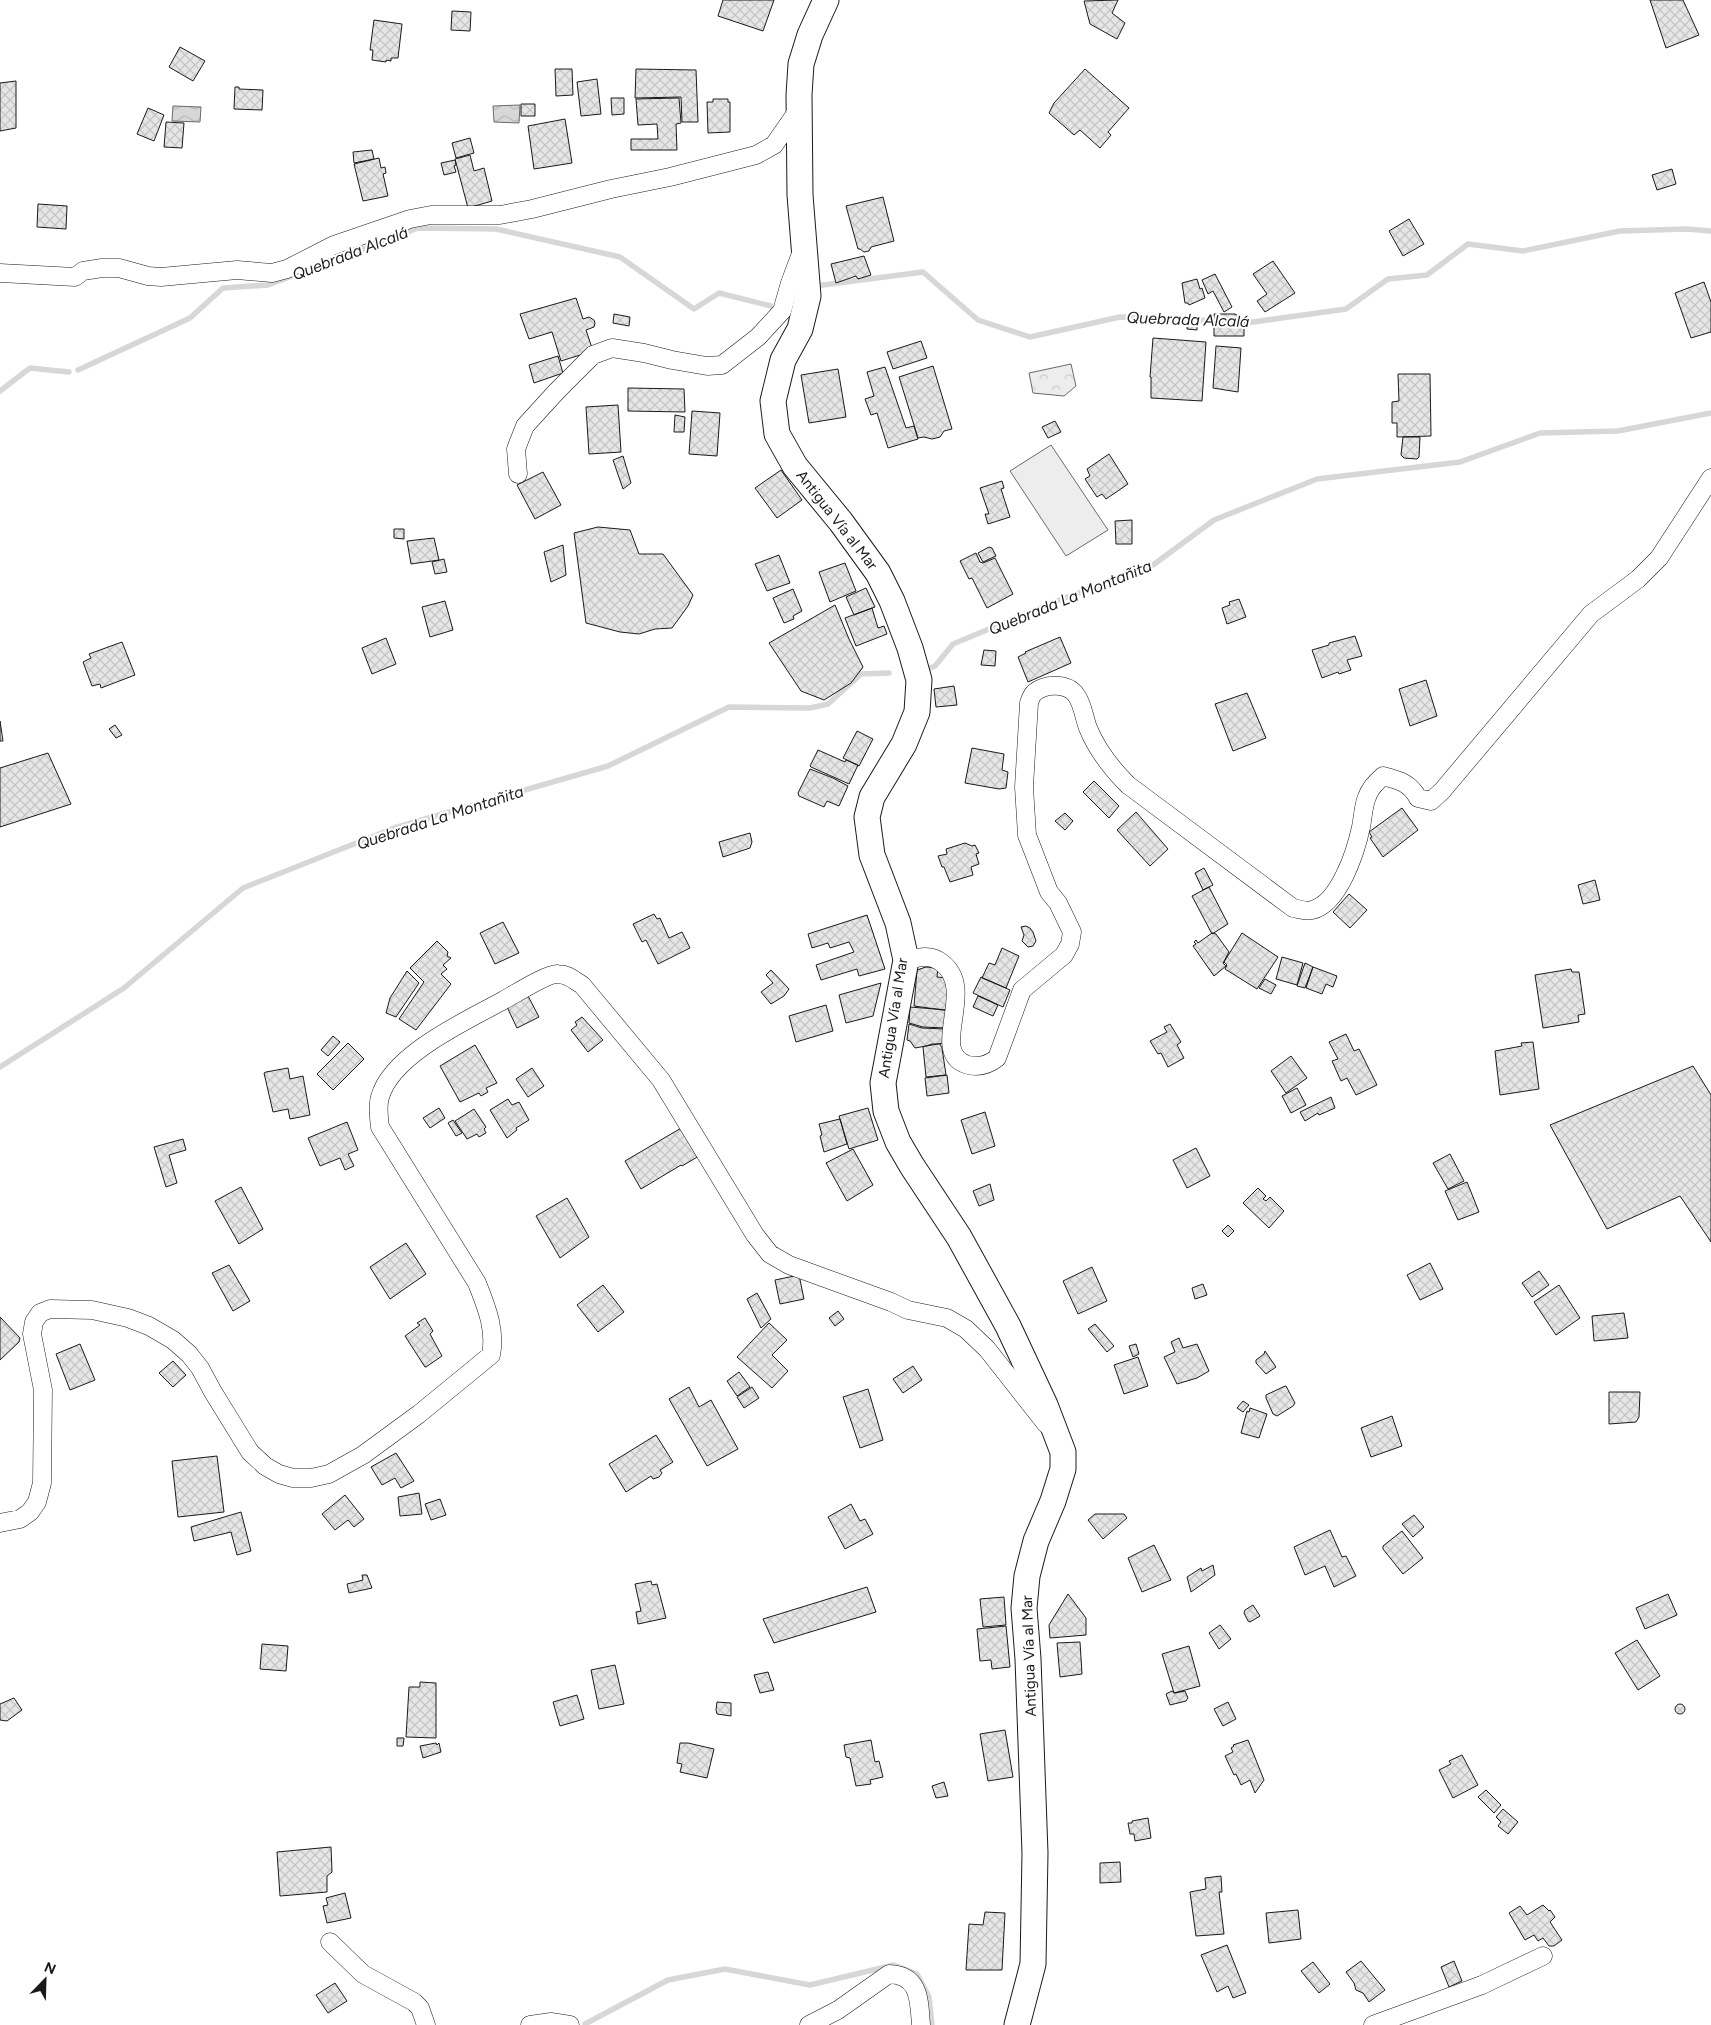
<svg xmlns="http://www.w3.org/2000/svg" width="1711" height="2025" font-family="Figtree,sans-serif">
  <style>
    .park { fill: url(#park-crowns); stroke: #6a6a6a }
    .built { fill: #ededed; stroke: #6a6a6a }
    .water { fill: url(#water-waves); stroke: #6a6a6a }
    .lines { fill: none; stroke-linecap: round; stroke-linejoin: round }
    .stream { stroke: #d7d7d7; stroke-width: 5.5 }
    .building { fill: url(#building-cross-hatch); stroke: #1a1a1a }
    .street-casing { stroke: #1a1a1a; stroke-width: 19 }
    .secondary-casing { stroke: #1a1a1a; stroke-width: 27 }
    .street { stroke: #fff; stroke-width: 18 }
    .secondary { stroke: #fff; stroke-width: 25 }
    .labels { text-anchor: middle; stroke-width: 4; stroke-linejoin: round; paint-order: stroke }
    .street-label { font-size: 15px; fill: #1a1a1a; stroke: #fff }
    .water-label { font-size: 16px; font-style: italic; fill: #1a1a1a; stroke: #fff }
  </style>
  <defs>
    <pattern id="park-crowns" width="20" height="18" patternUnits="userSpaceOnUse" patternTransform="scale(1.25)"><rect width="20" height="18" fill="#ededed"/><path d="M2 6a3 3 0 1 1 6 0M12 15a3 3 0 1 1 6 0" fill="none" stroke="#cbcbcb"/></pattern>
    <pattern id="water-waves" width="16" height="10" patternUnits="userSpaceOnUse" patternTransform="scale(1.25)"><rect width="16" height="10" fill="#d7d7d7"/><path d="M0 5q4-4 8 0t8 0" fill="none" stroke="#b8b8b8"/></pattern>
    <pattern id="building-cross-hatch" width="8" height="8" patternUnits="userSpaceOnUse" patternTransform="scale(1.25)"><rect width="8" height="8" fill="#e6e6e6"/><path d="M0 0l8 8M0 8l8-8" fill="none" stroke="#c5c5c5"/></pattern>
  </defs>
  <rect width="100%" height="100%" fill="#fff"/>
  <!-- park -->
  <path class="park" d="M1071 364 1076 386 1064 396 1033 393 1029 373Z"/>
  <!-- built -->
  <path class="built" d="M1051 445 1108 530 1066 556 1010 471Z"/>
  <!-- water -->
  <path class="water" d="M520 105 519 123 494 122 493 106Z
    M173 106 201 107 200 122 172 121Z"/>
  <g class="lines">
    <!-- stream -->
    <path class="stream" d="M815 286 923 272 978 320 1030 337 1120 317 1220 321
      M1237 322 1246 323 1346 309 1388 279 1427 275 1468 244 1523 251 1620 231 1687 229 1711 231
      M78 370 190 318 223 288 268 285 418 228 496 229 620 257 694 309 719 293 771 306
      M0 391 30 368 69 372
      M923 671 935 666 953 644 1054 602 1153 565 1214 520 1317 479 1460 462 1540 433 1618 431 1711 413
      M0 1067 124 988 243 888 394 828 608 766 729 707 810 708 828 704 861 674 889 673
      M585 2024 668 1980 725 1969 810 1985 894 1965 917 1974 929 1997 932 2025"/>
  </g>
  <!-- building -->
  <path class="building" d="M723 0H774L763 31 718 16Z
    M1118 0 1112 13 1125 23 1117 39 1090 24 1084 1Z
    M1650 0H1683L1699 35 1666 48Z
    M452 11 471 12 470 31 451 30Z
    M374 20 402 24 398 58H391V61L386 60V62L372 60 373 50H370Z
    M180 47 205 61 193 81 169 67Z
    M555 69H572L573 95 556 96Z
    M636 69 696 70 698 122H682L681 97 635 98Z
    M1085 69 1129 108 1108 132 1111 135 1100 148 1080 130 1074 135 1049 113 1054 103Z
    M597 79 601 114 581 116 577 82Z
    M16 81V128L0 131V83Z
    M235 87H239V89L263 90 262 110 234 109Z
    M611 98H624V114L612 115Z
    M679 98 681 123 676 124 677 150H631V139H658L657 124 638 125 636 99Z
    M713 99H728V102H730V132L708 133 707 102H713Z
    M521 104H535V116H521Z
    M148 108 164 115 154 141 137 134Z
    M565 119 572 163 534 169 528 126Z
    M166 122 184 123 182 148 164 147Z
    M470 138 474 153 456 158 452 143Z
    M372 150 374 159 354 163 353 152Z
    M470 155 474 171 484 168 492 201 468 208 455 159Z
    M379 158 381 168 385 167 386 173 383 174 388 196 363 201 354 164Z
    M455 160 456 165 454 166 456 172 444 175 441 163Z
    M1672 169 1676 184 1657 190 1652 175Z
    M883 197 894 241 871 247 869 251 864 252 860 249H858L846 206Z
    M38 204 67 206 66 229 37 227Z
    M1409 219 1424 244 1403 256 1389 231Z
    M864 256 871 275 858 279 856 276 836 283 831 264Z
    M1273 261 1295 293 1265 312 1257 301 1267 294 1253 274Z
    M1215 274 1232 307 1224 312 1213 291 1208 294 1202 280Z
    M1197 279 1200 289 1202 288 1205 298 1189 305 1188 303H1185L1182 283Z
    M1704 282 1711 302V332L1691 338 1675 293Z
    M576 298 583 319 589 317 594 320 595 323 594 327 586 330 593 351 561 361 552 332 529 339 520 314Z
    M614 314 630 317 629 326 613 323Z
    M1214 314H1235L1244 319V336H1214Z
    M1188 318H1197V330L1187 329Z
    M1153 338 1206 342 1202 401 1151 398V377H1150Z
    M921 341 927 358 893 369 887 352Z
    M1216 346 1241 348 1238 392 1213 388Z
    M558 356 563 373 534 383 529 365Z
    M933 366 952 429 944 431 940 437 932 439 924 437 918 438 899 377Z
    M885 367 906 428 914 426 918 439 888 448 877 413 871 415 865 399 874 396 867 372Z
    M838 369 846 417 809 423 801 375Z
    M1398 374H1430L1431 436 1397 437V423H1392V402L1399 401Z
    M628 388 684 389 685 412 628 411Z
    M618 405 621 452 589 454 586 407Z
    M692 411 720 413 717 456 689 454Z
    M675 415 685 417 684 432H674Z
    M1055 421 1061 432 1048 438 1042 427Z
    M1403 437H1420L1419 457 1417 459 1404 458 1401 455Z
    M1109 454 1128 484 1106 499 1102 494 1097 497 1085 479 1090 476 1087 469Z
    M623 456 631 483 623 489 613 460Z
    M781 470 802 500 777 518 755 488Z
    M543 472 561 505 535 519 517 485Z
    M1002 481 1004 488 1001 489 1010 517 988 524 985 514H989L980 488Z
    M1132 520V544H1116L1115 521Z
    M598 527 630 530 639 554H663L693 595 688 606 672 628 655 629 639 634 620 632 586 623 574 533Z
    M394 529H404V539L394 538Z
    M434 538 439 560 411 564 407 541Z
    M563 545 566 575 551 582 544 552Z
    M989 547 992 548 996 556 983 562 978 553Z
    M976 553 980 562 983 563 995 558 1013 594 987 608 972 578 969 579 960 561Z
    M779 555 790 583 767 591 755 564Z
    M444 559 447 572 435 574 432 562Z
    M845 563 856 591 830 602 819 572Z
    M866 588 875 607 854 615 846 597Z
    M793 589 802 611 793 616 794 619 784 623 773 598Z
    M1239 599 1246 617 1227 624 1222 608 1230 605 1229 602Z
    M445 601 453 630 430 637 422 607Z
    M835 605 849 639 863 667 851 683 824 700 801 691 769 643Z
    M872 608 878 628 884 626 887 634 856 646 845 618Z
    M1355 636 1362 656 1347 660 1351 670 1339 674 1338 672 1322 678 1312 650 1329 645V643Z
    M1060 637 1071 663 1028 682 1018 657 1026 653 1025 652Z
    M386 638 396 664 372 674 362 648Z
    M122 642 135 675 101 688 100 684 92 686 83 662 91 658 89 654Z
    M984 650 996 651 995 666 981 665Z
    M1426 680 1437 716 1410 726 1399 689Z
    M954 686 957 705 936 707 934 689Z
    M1247 693 1266 738 1233 751 1215 704Z
    M0 721 3 741H0Z
    M115 725 122 735 116 738 109 729Z
    M857 731 873 739 859 766 843 758Z
    M972 748 1004 754 1002 770 1008 772 1006 788 999 789 965 783Z
    M818 750 845 762 846 760 858 765 849 784 811 767 810 766Z
    M48 753 71 804 0 827V768Z
    M810 769 833 778 848 786 839 806 827 801 824 807 799 796 798 793Z
    M1094 781 1119 806 1109 818 1083 792Z
    M1402 808 1418 830 1383 857 1370 838 1372 837 1369 832Z
    M1136 812 1168 849 1150 866 1117 830Z
    M1065 813 1073 821 1065 830 1055 821Z
    M750 833 752 842 750 848 723 857 719 842Z
    M965 843 972 846 975 845 979 853 976 854 979 864 971 867 973 875 950 882 944 867H942L938 856 947 854 946 849Z
    M1204 868 1213 885 1203 890 1195 873Z
    M1595 880 1600 900 1583 904 1578 885Z
    M1209 887 1228 924 1212 934 1192 896Z
    M1349 894 1367 910 1350 928 1333 912Z
    M654 914 657 919 660 918 669 938 682 932 690 948 658 964 646 940 642 942 633 924Z
    M867 915 885 969 859 976 857 969 821 980 816 965 854 952 849 942 830 948 828 943 812 948 808 934Z
    M503 922 519 953 495 964 480 933Z
    M1026 926 1030 928 1033 932 1036 941 1033 946 1028 947 1022 941 1024 935 1021 927Z
    M1212 933 1216 934 1229 952 1223 963 1226 966 1214 976 1193 946 1196 944 1194 942 1196 940 1198 943Z
    M1242 933 1278 957 1257 989 1225 969 1227 965 1224 962Z
    M437 941 448 952 447 956 451 958 443 965 447 969 441 974 451 984 416 1030 399 1019 424 982 410 968Z
    M1002 948 1019 956 1006 988 982 978 989 963 995 965Z
    M1282 957 1303 963 1297 985 1276 979Z
    M1305 963 1313 967 1305 988 1297 986Z
    M926 967 938 968 937 977 947 978 950 1011 914 1006 917 970Z
    M1313 967 1337 976 1333 987 1326 984 1322 994 1306 988Z
    M1571 969 1572 972H1579L1585 1014 1578 1015 1579 1022 1543 1028 1535 975Z
    M771 970 789 989 784 996 771 1004 761 992 773 983 766 975Z
    M407 971 419 983 396 1017 386 1013 390 998Z
    M981 977 1010 990 1003 1007 973 993Z
    M1265 979 1276 985 1271 994 1259 988Z
    M881 983 873 1016 846 1023 839 995Z
    M528 996 539 1017 517 1028 507 1007Z
    M978 996 998 1005 993 1016 973 1007Z
    M826 1005 833 1031 796 1042 789 1016Z
    M910 1007 948 1010 946 1028 923 1027 909 1023Z
    M582 1017 603 1040 588 1052 571 1030 577 1025 575 1022Z
    M909 1024 922 1028 944 1029 943 1043 915 1048 910 1041 907 1040Z
    M1170 1024 1181 1042 1177 1045 1184 1058 1168 1067 1161 1053 1158 1054 1150 1041 1167 1032 1164 1027Z
    M1346 1034 1354 1051 1359 1049 1377 1085 1356 1095 1347 1078 1341 1081 1332 1061 1338 1059 1329 1042Z
    M333 1036 340 1042 328 1056 321 1050Z
    M1533 1042 1539 1089 1500 1095 1495 1051 1522 1046 1521 1043Z
    M348 1043 364 1059 333 1090 317 1074Z
    M932 1044H940L942 1048 946 1075 926 1077 923 1047Z
    M475 1045 497 1083 486 1088 488 1092 481 1096 479 1093 460 1102 440 1066Z
    M1291 1056 1307 1078 1286 1093 1271 1071Z
    M1693 1066 1711 1095V1242L1680 1196 1607 1229 1550 1125Z
    M288 1068 290 1079 303 1076 310 1115 290 1119 288 1109 273 1112 264 1073 266 1072Z
    M532 1068 544 1086 528 1097 516 1079Z
    M947 1075 949 1093 927 1096 925 1078Z
    M1297 1088 1306 1105 1291 1113 1282 1096Z
    M1331 1097 1335 1108 1319 1115 1318 1113 1305 1121 1300 1112Z
    M508 1099 512 1105 519 1102 529 1120 516 1128 517 1130 507 1138 490 1110Z
    M439 1108 445 1118 430 1128 423 1118Z
    M868 1108 878 1140 849 1149 839 1116Z
    M474 1109 486 1127 484 1129 486 1133 479 1137 477 1134 467 1139 455 1121Z
    M985 1112 995 1146 972 1154 961 1120Z
    M840 1119 847 1144 824 1152 820 1136 822 1135 819 1124Z
    M453 1120 462 1133 456 1136 448 1123Z
    M347 1122 358 1150 348 1154 354 1166 345 1170 340 1158 320 1166 308 1138Z
    M683 1127 699 1156 682 1166 681 1165 641 1189 625 1161Z
    M183 1139 186 1150 169 1155 177 1183 166 1187 154 1147Z
    M1196 1148 1210 1176 1187 1188 1173 1160Z
    M853 1149 873 1185 847 1201 826 1163Z
    M1450 1154 1464 1181 1448 1189 1433 1163Z
    M1467 1182 1479 1212 1458 1220 1445 1191Z
    M990 1184 994 1200 979 1206 973 1191Z
    M241 1187 263 1229 239 1244 215 1201Z
    M1258 1188 1266 1196 1263 1199 1266 1201 1270 1197 1284 1211 1269 1228 1243 1203Z
    M567 1198 589 1237 560 1258 536 1216Z
    M1228 1225 1234 1231 1228 1237 1222 1231Z
    M406 1243 426 1274 390 1299 370 1267Z
    M1430 1263 1443 1289 1420 1300 1407 1275Z
    M229 1265 250 1301 233 1311 212 1273Z
    M1092 1267 1107 1301 1078 1314 1063 1281Z
    M1539 1271 1549 1285 1532 1297 1522 1283Z
    M799 1275 804 1299 780 1304 775 1280Z
    M1203 1284 1207 1295 1195 1299 1192 1288Z
    M603 1285 624 1312 598 1332 577 1305Z
    M1559 1285 1580 1318 1556 1335 1534 1302Z
    M757 1293 771 1319 761 1328 747 1299Z
    M838 1311 844 1319 835 1326 829 1318Z
    M1624 1313 1628 1338 1594 1341 1592 1316Z
    M0 1317 20 1338 19 1342 0 1360Z
    M425 1318 433 1331 430 1334 442 1356 426 1367H425L405 1336 420 1325 417 1323Z
    M769 1323 787 1340 772 1355 788 1371 772 1388 737 1357Z
    M1095 1324 1114 1346 1107 1352 1088 1329Z
    M1179 1338 1183 1348 1197 1344 1209 1371 1197 1378 1177 1384 1164 1357 1175 1352 1171 1342Z
    M80 1344 95 1380 70 1390 56 1354Z
    M1136 1344 1139 1354 1133 1357 1129 1346Z
    M1265 1351 1276 1367 1266 1374 1256 1363V1360L1264 1354Z
    M1138 1357 1148 1386 1124 1394 1114 1365Z
    M173 1361 186 1375 173 1387 159 1373Z
    M913 1366 922 1380 903 1393 893 1379Z
    M739 1372 750 1387 737 1396 727 1381Z
    M1286 1386 1295 1403 1293 1406 1277 1416 1273 1414 1266 1398V1395L1283 1387Z
    M689 1387 699 1407 711 1400 738 1449 707 1466 669 1399Z
    M752 1387 759 1398 744 1408 737 1397Z
    M868 1389 883 1440 860 1448 843 1397Z
    M1609 1392H1640L1639 1417 1636 1422 1609 1424Z
    M1243 1401 1249 1405 1243 1412 1237 1408Z
    M1250 1408 1267 1414 1259 1438 1241 1433 1247 1411 1249 1412Z
    M1392 1416 1402 1446 1371 1457 1361 1428Z
    M656 1435 673 1462 660 1470 662 1473 659 1477 653 1479 651 1476 626 1492 609 1464Z
    M396 1453 414 1481 401 1488 395 1478 382 1485 371 1467Z
    M217 1456 224 1512 178 1517 172 1461Z
    M419 1493 422 1514 400 1516 398 1497Z
    M345 1495 364 1519 354 1527 348 1520 335 1530 322 1514Z
    M440 1499 446 1515 431 1520 425 1504Z
    M851 1504 860 1521 865 1519 873 1534 845 1549 828 1517Z
    M241 1512 251 1551 237 1555 231 1532 194 1541 191 1527Z
    M1095 1514H1124L1127 1518 1103 1539 1088 1520Z
    M1414 1515 1424 1527 1413 1537 1402 1524Z
    M1330 1530 1342 1557 1346 1556 1356 1576 1334 1587 1325 1566 1305 1575 1294 1547Z
    M1402 1531 1423 1558 1403 1574 1383 1549V1546Z
    M1154 1545 1171 1580 1142 1592 1128 1558Z
    M1213 1565 1215 1575 1191 1592 1187 1577 1201 1568 1202 1571Z
    M362 1575H367L372 1588 349 1593 347 1584 363 1580Z
    M651 1581 652 1585 657 1584 666 1618 638 1624 636 1612 641 1611 635 1584Z
    M867 1587 876 1612 774 1643 763 1619Z
    M1068 1594 1086 1618V1635L1050 1638 1049 1625Z
    M1668 1594 1677 1615 1645 1629 1636 1608Z
    M1004 1597 1006 1625 983 1627 980 1599Z
    M1253 1605 1260 1616 1250 1622 1248 1621 1244 1613 1245 1610Z
    M1220 1625 1231 1639 1219 1649 1209 1633Z
    M1006 1626 1010 1667 992 1669 991 1660 980 1661 977 1629Z
    M1637 1640 1660 1676 1638 1690 1615 1653Z
    M1080 1642 1082 1674 1060 1677 1057 1643Z
    M262 1644 288 1646 286 1671 260 1669Z
    M1189 1646 1200 1686 1174 1693 1162 1654Z
    M615 1665 624 1704 599 1709 591 1670Z
    M768 1672 774 1690 760 1693 754 1675Z
    M420 1682 436 1683V1738L406 1737 409 1687H420Z
    M1172 1691 1175 1693 1185 1691 1188 1698 1186 1701 1170 1705 1166 1694Z
    M577 1695 584 1719 560 1726 553 1702Z
    M14 1698 22 1710 7 1721 0 1720V1704Z
    M717 1702 731 1703V1716L717 1714 716 1710Z
    M1228 1702 1236 1719 1223 1726 1214 1709Z
    M1675 1709a5 5 0 1 1 10 0a5 5 0 1 1-10 0Z
    M1005 1730 1013 1777 988 1781 980 1734Z
    M397 1738H404L403 1746H397Z
    M871 1740 875 1762 879 1761 883 1777 870 1780 871 1784 856 1786 850 1758 846 1757 844 1745Z
    M1248 1740 1264 1780 1255 1793 1250 1780 1241 1785 1236 1774 1234 1775 1225 1756 1233 1752 1231 1748 1234 1746 1233 1745Z
    M436 1743 437 1745 439 1743 441 1752 423 1758 420 1746Z
    M680 1743H688L714 1749 707 1778 680 1772 682 1764 677 1763Z
    M1462 1755 1478 1785 1453 1798 1439 1770 1451 1764 1449 1761Z
    M944 1782 948 1796 936 1798 932 1786Z
    M1486 1790 1501 1805 1494 1813 1478 1797Z
    M1503 1809 1518 1822 1508 1834 1498 1826 1501 1822 1496 1817Z
    M1148 1818 1151 1838 1135 1841 1134 1834H1130L1128 1823H1132V1821Z
    M331 1847 332 1872 327 1876V1892L280 1896 277 1852Z
    M1120 1862 1121 1882 1100 1883V1863Z
    M1221 1876 1222 1892H1219L1224 1934 1196 1936 1190 1892 1206 1889 1205 1878Z
    M345 1893 351 1918 327 1923 323 1906 328 1905 326 1898Z
    M1543 1905 1549 1911 1550 1910 1555 1917 1550 1922 1562 1940 1554 1946H1549L1543 1938 1538 1941 1534 1935 1525 1940 1509 1913 1520 1906 1527 1915Z
    M1298 1910 1301 1939 1269 1943 1266 1913Z
    M985 1912 1005 1913 1002 1970H966L969 1924 983 1925Z
    M1227 1945 1246 1993 1233 1998 1228 1986 1217 1992 1201 1955Z
    M1361 1961 1385 1990 1369 2002 1363 1993 1356 1990 1354 1983 1346 1972Z
    M1454 1961 1462 1981 1449 1987 1441 1967Z
    M1313 1962 1330 1984 1319 1993 1301 1971Z
    M335 1983 347 2001 328 2013 316 1995Z"/>
  <g class="lines">
    <defs>
      <path id="street" d="M0 273 75 277 83 271 102 268H119L148 276 161 277 237 270 272 273 287 269 334 245 410 219 431 215H500L532 209 611 189 670 177 756 155 774 145 799 109
        M518 474 516 449 525 426 556 392 593 355 612 348 644 353 672 360 707 366 722 365 758 337 782 311 790 283 802 251
        M906 960C919 957 931 954 942 963 978 990 927 1053 968 1065 979 1068 988 1065 997 1058L1022 990 1064 955 1070 944 1072 932 1058 903 1049 892 1027 835 1024 787 1029 703C1030 700 1032 695 1034 693 1045 683 1068 683 1076 695 1083 704 1084 718 1088 728 1097 750 1111 768 1128 785L1293 908C1299 909 1306 912 1312 910 1339 904 1356 851 1361 827 1363 818 1363 806 1367 797 1370 788 1376 782 1383 776 1399 780 1410 783 1418 798L1431 801 1442 791 1591 614 1638 579 1659 558 1711 478
        M0 1523 20 1519 30 1512 37 1502 42 1483 43 1390 32 1334 34 1322 40 1313 50 1309 92 1310 128 1318 149 1326 173 1340 189 1354 200 1368 213 1392 250 1452 265 1466 279 1474 293 1478H311L329 1474 363 1455 419 1414 491 1355C496 1329 486 1306 477 1283L380 1127C379 1117 377 1107 380 1097 392 1054 468 1020 504 1000 515 994 548 973 558 974 568 974 575 981 582 985L661 1080 755 1235 770 1254 789 1265 891 1302 908 1310 947 1318 966 1329 987 1349 1046 1424
        M330 1942 363 1974 414 2002 420 2008 426 2025
        M530 2025 551 2022 570 2025
        M809 2025 838 2010 889 1974C920 1975 919 2000 921 2025
        M1373 2025 1482 1985 1543 1956"/>
      <path id="secondary" d="M826 0 810 35 801 64 799 95 800 195 808 296 800 329 783 360 773 401 777 434 795 466 841 522 878 573 892 601 910 648 919 680 917 712 904 744 872 797 867 817 872 855 898 923 906 960 883 1083 886 1111 898 1142 912 1166 959 1237 1008 1326 1045 1405 1063 1452V1469L1053 1501 1036 1541 1027 1576 1024 1608 1028 1659 1035 1853 1033 1964 1017 2025"/>
    </defs>
    <!-- street casing -->
    <use href="#street" class="street-casing"/>
    <!-- secondary casing -->
    <use href="#secondary" class="secondary-casing"/>
    <!-- street -->
    <use href="#street" class="street"/>
    <!-- secondary -->
    <use href="#secondary" class="secondary"/>
  </g>
  <g class="labels">
    <!-- street labels -->
    <g class="street-label">
      <text transform="translate(837 520) rotate(52)" y="5">Antigua Vía al Mar</text>
      <text transform="translate(893 1018) rotate(-81)" y="5">Antigua Vía al Mar</text>
      <text transform="translate(1029 1656) rotate(-92)" y="5">Antigua Vía al Mar</text>
    </g>
    <!-- water labels -->
    <g class="water-label">
      <text transform="translate(350 253) rotate(-21)" y="6">Quebrada Alcalá</text>
      <text transform="translate(1188 319) rotate(2)" y="6">Quebrada Alcalá</text>
      <text transform="translate(1070 597) rotate(-22)" y="6">Quebrada La Montañita</text>
      <text transform="translate(440 817) rotate(-18)" y="6">Quebrada La Montañita</text>
    </g>
  </g>
  <!-- north arrow -->
  <g transform="translate(45 1980) rotate(23)" stroke="#ffffff" stroke-width="4" paint-order="stroke">
  <path d="M0-4L9 19L0 12L-9 19Z" fill="#1a1a1a"/>
  <text y="-8" font-size="14" font-weight="bold" text-anchor="middle" fill="#1a1a1a">N</text>
  </g>
</svg>
